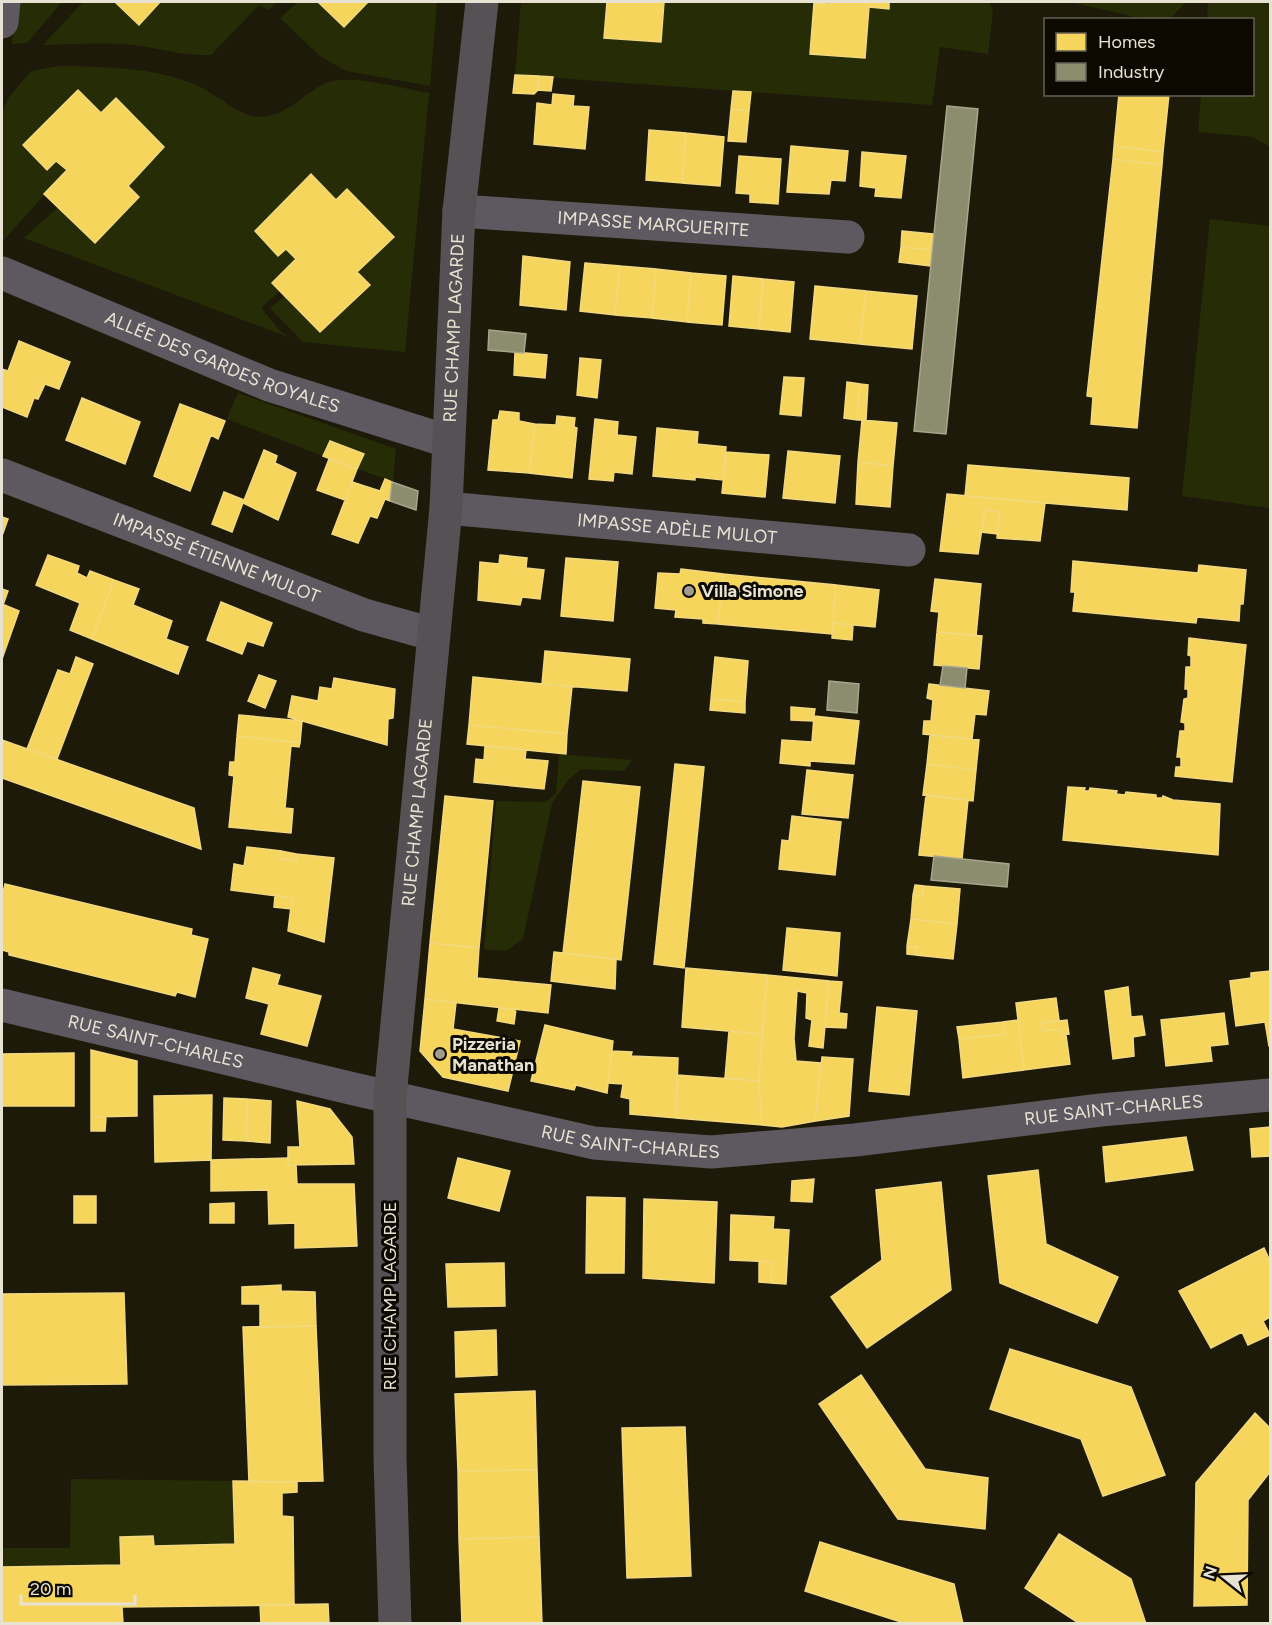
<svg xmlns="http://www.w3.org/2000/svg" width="1272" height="1625" font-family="Figtree,sans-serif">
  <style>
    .green { fill: #262d06 }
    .homes { fill: #f6d55c; stroke: #f2d97f; stroke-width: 1.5 }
    .industry { fill: #8c8c6e; stroke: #a7a68c; stroke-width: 1.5 }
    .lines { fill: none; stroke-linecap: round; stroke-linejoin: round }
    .minor { stroke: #5e5961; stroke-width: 33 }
    .secondary { stroke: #565154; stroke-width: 33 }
    .poi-dot { fill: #a19c8b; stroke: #0c0901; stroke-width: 2 }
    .labels { text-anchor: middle; stroke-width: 6; stroke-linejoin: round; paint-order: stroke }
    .street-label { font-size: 18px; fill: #e7e2d1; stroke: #0c0901 }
    .poi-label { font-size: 18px; font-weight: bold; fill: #e7e2d1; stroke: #0c0901; text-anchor: start }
  </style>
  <rect width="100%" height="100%" fill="#1e1a09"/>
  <!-- green -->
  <path class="green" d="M16 2H62L27 43 12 44Z
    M83 2H115L139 24 160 2H277L269 10 259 5 211 55C180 56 161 48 132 45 103 42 73 44 43 45Z
    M298 2H318L344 26 368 2H437L430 86 346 71 320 56 280 18Z
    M521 2H607L605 37 661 42 664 2H831V4L814 3 888 9 889 2H989L993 10 988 54 940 47 932 105 515 75Z
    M1070 2H1186L1169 20 1144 19Z
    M1208 2H1270V147L1253 137 1198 132 1201 95 1252 94V20L1207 19Z
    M59 66C104 67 151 67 194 84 212 91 240 117 258 117 287 117 302 94 326 83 351 73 402 89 429 93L405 352 303 342 270 308 285 296 321 332 369 285 357 272 394 237 347 189 336 200 312 174 255 231 278 256 286 249 297 259 272 283 280 291 261 308 281 332 291 338 24 238 58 207 95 243 139 197 128 186 101 113 78 90 24 145 47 170 56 161 67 170 2 242V113L9 97 31 71Z
    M1210 219 1270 226V508L1182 496Z
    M238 393 396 449 393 481 357 469 363 454 330 441 323 456 227 419Z
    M559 754 632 760 624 771 581 769 568 780 552 803 523 939 506 951 484 949 496 801 545 802 556 794Z
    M71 1479 235 1481V1544L154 1546 153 1536 120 1537 121 1565 2 1567V1548H70Z"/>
  <!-- homes -->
  <path class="homes" d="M115 2H160L139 25Z
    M318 2H368L344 27Z
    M607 2H664L661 42 604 38Z
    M831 2H889V9L869 7 865 58 810 54 814 3 831 4Z
    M515 75 539 76 538 90 534 94 513 93Z
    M539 76 553 77 551 91 538 90Z
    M78 90 101 113 116 98 164 147 128 186 139 197 95 243 44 194 67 170 56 161 47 170 23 145Z
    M733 91 751 92 749 111 731 109Z
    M553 94 574 96 573 106 589 107 585 149 534 144 537 103 552 105Z
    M1119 94H1169L1163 152 1114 146Z
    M731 109 749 111 746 142 728 141Z
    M649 130 686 133 682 183 646 180Z
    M686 133 724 137 720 186 682 183Z
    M791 146 848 151 845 181 831 180 829 194 787 192Z
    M1114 146 1163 152 1162 165 1113 159Z
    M862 152 906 156 901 198 875 196 876 188 860 186Z
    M739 156 781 159 778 204 750 202V194L736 193Z
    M1113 159 1162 165 1137 428 1091 424 1093 397 1087 396Z
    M311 174 336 200 347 189 394 237 357 272 370 285 320 332 272 283 296 259 286 249 278 256 255 231Z
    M902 231 933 234 932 250 901 247Z
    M901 247 932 250 930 266 899 262Z
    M523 256 570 262 566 310 520 305Z
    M585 263 620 266 615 315 580 311Z
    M620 266 656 269 652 318 615 315Z
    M656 269 691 273 687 322 652 318Z
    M691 273 726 276 722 325 687 322Z
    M733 276 763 279 759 329 729 326Z
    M763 279 794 282 790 332 759 329Z
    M815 286 866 291 860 344 810 339Z
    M866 291 917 296 912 349 860 344Z
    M19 341 70 362 59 389 45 384 38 399 34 398 27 417 2 407V369L8 371Z
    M515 352 547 355 545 378 514 375Z
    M580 358 601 360 597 398 577 395Z
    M784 377 804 378 801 416 780 414Z
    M847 382 860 384 857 420 844 418Z
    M860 384 868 385 866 420H857Z
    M82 398 140 422 125 464 66 440Z
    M180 404 225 421 218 439 211 435 190 491 154 476Z
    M500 411 519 413V421L535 424 529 473 488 470 493 420H498Z
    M557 416 575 418 574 427 577 428 572 478 529 473 535 424 556 425Z
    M595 419 618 422 617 435 636 437 632 474 614 472 613 481 589 479Z
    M862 420 897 423 893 466 858 462Z
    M657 428 698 432 697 444 726 447 723 480 695 477V480L653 476Z
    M330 441 364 454 357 469 323 456Z
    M264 450 277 456 275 463 296 473 278 520 243 503Z
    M788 451 840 456 835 503 783 498Z
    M726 452 769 455 765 497 722 493Z
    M329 459 357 469 345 500 317 490Z
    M858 462 893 466 890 507 856 504Z
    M968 465 1129 478 1127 510 965 496Z
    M385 479 392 482 390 501 385 499 377 518 370 516 358 543 332 534 352 482 380 491Z
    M224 492 244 500 232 532 212 524Z
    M947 494 1045 503 1040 541 997 538 999 512 985 510 978 554 940 551Z
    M985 510 999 512 997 534 981 532Z
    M2 517 8 519 2 536Z
    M48 555 79 566 77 573 87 578 90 571 114 580 92 639 70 630 80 603 36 585Z
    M500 555 527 558 526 568 544 570 540 599 522 597 520 605 478 600 480 562 499 564Z
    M566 558 618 562 613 621 561 616Z
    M1073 561 1198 573 1199 565 1246 570 1243 604H1240L1239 621 1197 617 1196 623 1073 611 1075 592H1071Z
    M681 569 723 574 718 624 703 623V619L675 617 676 610 655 608 658 573 680 574Z
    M723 574 836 585 832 634 718 624Z
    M935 579 981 584 976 636 937 632 939 612 931 611Z
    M114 580 139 589 133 605 172 621 166 639 188 647 178 674 92 639Z
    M836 585 879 590 875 627 833 623Z
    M2 589 8 591 3 605 2 604Z
    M221 602 272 623 263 646 247 641 242 654 207 640Z
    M2 604 19 611 2 659Z
    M833 623 853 625 852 640 832 638Z
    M937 632 982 636 979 669 934 665Z
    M1189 638 1246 645 1232 782 1175 776 1176 767H1181V757H1177L1180 731H1185V723L1181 722 1184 699 1188 698V689H1185L1186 667H1191V656L1188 655Z
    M545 651 630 659 627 691 542 684Z
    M76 657 93 664 57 759 27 749 58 670 70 674Z
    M715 657 748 661 745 702 711 699Z
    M259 675 276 681 265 708 248 701Z
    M473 677 572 687 567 734 469 725Z
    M334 678 395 689 393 718 388 719 387 745 288 717 292 696 318 701 320 687 332 689Z
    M929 684 989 691 986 715 975 714 972 739 923 734 924 721H931L933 700 927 698Z
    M711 699 745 702V713L710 710Z
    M791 707 815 709 813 721 791 720Z
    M239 715 302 721 300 743 237 736Z
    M814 716 859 721 854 764 810 761V766L780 763 782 740 812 742Z
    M469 725 567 734 566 754 467 744Z
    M930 735 979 740 976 770 927 764Z
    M237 736 300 743 299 747 291 746 285 808 293 809 291 833 229 827 234 776 229 775 230 762H235Z
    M2 740 194 808 201 849 2 778Z
    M485 746 526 750 525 759 548 761 544 789 474 782 476 759 484 760Z
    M675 764 704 767 684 968 654 964Z
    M927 764 976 770 973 801 923 795Z
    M807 770 853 775 848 818 802 814Z
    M583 781 640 787 621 960 563 953Z
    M1068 787 1085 788 1084 791H1089L1090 788 1117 791 1116 794 1125 795 1126 792 1156 795V798H1162L1163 796 1173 800 1220 804 1218 855 1063 840Z
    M926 795 968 800 962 859 919 855Z
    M445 796 493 801 479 948 430 943Z
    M792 816 841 822 835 875 779 869 782 840 789 841Z
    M247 847 281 851V859L297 860V854L334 858 324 942 288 931 292 898 231 890 234 864 244 866Z
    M281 851 297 854V860L281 859Z
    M5 884 192 929 191 935 208 939 195 997 177 992 175 996 9 955V952L2 950V897Z
    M915 885 924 886 922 896 913 895Z
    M924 886 960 889 957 924 911 919 913 895 922 896Z
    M275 895 292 898 291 909 274 907Z
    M911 919 957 924 953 959 916 955 918 947 907 946Z
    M787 928 840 933 837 976 783 970Z
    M430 943 479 948 477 978 551 985 548 1013 425 999Z
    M907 946 918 947 916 955 907 954Z
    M554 952 616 959 615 989 551 981Z
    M253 968 280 975 277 985 321 996 307 1046 261 1034 269 1004 246 998Z
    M686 968 767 975 762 1034 682 1027Z
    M1270 971V1046H1269L1265 1022 1236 1026 1230 981 1251 978V973Z
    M767 975 829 981 823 1048 809 1046 812 1020 806 1018 807 993 797 991 794 1039 796 1061 821 1063 815 1121 782 1127 762 1125 759 1081Z
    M829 981 842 982 839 1013 847 1014 846 1028 825 1027Z
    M1128 987 1131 1017 1142 1016 1145 1035 1133 1037 1134 1056 1113 1059 1105 991Z
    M1056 998 1059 1020 1041 1023 1043 1031 1060 1029 1062 1035H1066L1070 1064 1024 1070 1016 1003Z
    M425 999 456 1003 453 1029 520 1041 508 1091 443 1077 420 1051Z
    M877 1007 917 1011 909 1095 869 1091Z
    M499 1008 516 1009 514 1024 497 1021Z
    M1224 1013 1228 1044 1210 1046 1212 1061 1166 1066 1161 1020Z
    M1018 1020 1024 1070 963 1078 959 1039 1005 1034 1003 1022Z
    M1067 1020 1069 1034 1062 1035 1060 1029 1043 1031 1041 1023Z
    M1003 1022 1005 1034 959 1039 957 1027Z
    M545 1025 613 1041 607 1093 576 1085 574 1090 531 1081Z
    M729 1031 762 1034 759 1081 725 1078Z
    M91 1050 137 1061V1116L91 1117Z
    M612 1051 632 1052 631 1056 678 1058 676 1118 630 1114V1099L621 1097 623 1084 608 1083Z
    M74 1053V1106H2V1054Z
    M822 1057 853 1059 849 1116 815 1121Z
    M677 1075 759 1081 762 1125 676 1118Z
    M212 1095 211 1160 155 1162 154 1096Z
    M224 1098 247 1099 246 1141 223 1140Z
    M247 1099 271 1101 270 1143 246 1141Z
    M297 1101 330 1109 352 1137 354 1164 288 1165V1147H300Z
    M91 1117H106L105 1131H91Z
    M1270 1127V1156L1252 1157 1250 1129Z
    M1186 1137 1193 1170 1106 1182 1103 1147Z
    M288 1158V1165H296L297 1184H354L357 1246 295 1248V1223L269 1224 268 1190 211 1191V1160Z
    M458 1158 510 1171 499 1211 448 1198Z
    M1038 1170 1046 1244 1118 1277 1097 1323 1000 1283 988 1176Z
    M814 1179 812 1202 791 1201 792 1181Z
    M941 1182 951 1290 867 1348 831 1297 882 1260 876 1190Z
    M74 1196H96V1223H74Z
    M587 1197 625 1198 624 1273H586Z
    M644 1199 717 1202 714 1283 643 1278Z
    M234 1203V1223H210V1204Z
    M731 1215 774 1217 773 1229 789 1230 786 1284 771 1283 772 1262 730 1260Z
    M1264 1248 1270 1261V1317L1263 1321 1270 1335 1248 1345 1242 1332 1211 1348 1179 1291Z
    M759 1261 772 1262 771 1283 759 1282Z
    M504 1263 505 1306 448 1307 446 1264Z
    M281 1285V1291L315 1292 316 1326 260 1327V1304H242V1287Z
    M124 1293 127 1384 2 1385V1294Z
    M316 1326 323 1481 249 1482 243 1327Z
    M496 1330 497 1375 456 1377 455 1332Z
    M1010 1349 1131 1387 1165 1475 1103 1496 1081 1439 990 1409Z
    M861 1375 925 1469 988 1478 985 1529 898 1519 819 1404Z
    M535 1391 537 1470 458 1471 455 1394Z
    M1255 1413 1270 1428V1472L1248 1500 1247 1605 1194 1606 1196 1483Z
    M685 1427 691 1576 627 1578 622 1428Z
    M537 1470 539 1537 459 1539 458 1471Z
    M233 1481 297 1482V1492L282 1493V1516L293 1517 294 1605 122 1607 123 1624H2V1567L121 1565 120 1537 153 1536 154 1546 235 1544Z
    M1059 1534 1131 1579 1146 1624H1080L1025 1588Z
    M539 1537 542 1624H462L459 1539Z
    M820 1542 954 1584 963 1624H907L805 1591Z
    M328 1604 329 1624H261L260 1605Z"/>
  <!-- industry -->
  <path class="industry" d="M947 106 978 109 946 434 914 431Z
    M489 330 526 334 524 353 488 350Z
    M392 482 418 491 416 510 390 501Z
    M943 666 967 668 965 688 940 685Z
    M829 681 859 684 857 713 827 710Z
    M934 856 1009 864 1007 887 931 880Z"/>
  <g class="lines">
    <!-- minor -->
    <g class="minor">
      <path d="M2 22 4 2"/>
      <path id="s1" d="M459 211 848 237"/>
      <path id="s2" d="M2 273 269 385 447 441"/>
      <path id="s3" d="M2 475 364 615 432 634"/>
      <path id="s4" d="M446 508 909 550"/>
      <path id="s5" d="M2 1005 354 1089 594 1143 711 1152 855 1140 1101 1110 1270 1095"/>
    </g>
    <!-- secondary -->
    <path class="secondary" id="s6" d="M395 1624 390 1457V1097L446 508 459 211 482 2"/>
  </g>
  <!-- markers -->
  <g class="poi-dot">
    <circle cx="689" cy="591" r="6"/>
    <circle cx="440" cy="1054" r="6"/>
  </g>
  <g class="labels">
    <!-- street labels -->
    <g class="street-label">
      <text dy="6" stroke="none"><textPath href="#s1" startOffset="195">IMPASSE MARGUERITE</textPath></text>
      <text dy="6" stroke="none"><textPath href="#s6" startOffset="1299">RUE CHAMP LAGARDE</textPath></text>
      <text dy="6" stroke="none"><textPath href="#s2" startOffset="238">ALLÉE DES GARDES ROYALES</textPath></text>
      <text dy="6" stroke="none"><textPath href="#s4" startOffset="232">IMPASSE ADÈLE MULOT</textPath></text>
      <text dy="6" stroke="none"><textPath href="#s3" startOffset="230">IMPASSE ÉTIENNE MULOT</textPath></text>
      <text dy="6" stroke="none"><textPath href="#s6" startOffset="813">RUE CHAMP LAGARDE</textPath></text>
      <text dy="6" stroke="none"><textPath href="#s5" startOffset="158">RUE SAINT-CHARLES</textPath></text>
      <text dy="6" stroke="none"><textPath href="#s5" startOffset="1130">RUE SAINT-CHARLES</textPath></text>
      <text dy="6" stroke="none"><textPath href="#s5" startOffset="644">RUE SAINT-CHARLES</textPath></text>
      <text transform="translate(390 1296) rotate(-90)" y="6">RUE CHAMP LAGARDE</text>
    </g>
    <!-- poi labels -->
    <g class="poi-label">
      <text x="701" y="597">Villa Simone</text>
      <text x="452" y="1050">Pizzeria<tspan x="452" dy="21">Manathan</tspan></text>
    </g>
  </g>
  <!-- border -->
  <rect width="1272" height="1625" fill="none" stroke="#e7e2d1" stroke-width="6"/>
  <!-- legend -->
  <rect x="1044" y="18" width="210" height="78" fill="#0c0901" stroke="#646054" stroke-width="1.5"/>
  <rect x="1056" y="33" width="30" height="18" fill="#f6d55c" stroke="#646054" stroke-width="1.5"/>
  <text x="1098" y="48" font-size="18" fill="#e7e2d1">Homes</text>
  <rect x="1056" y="63" width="30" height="18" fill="#8c8c6e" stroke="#646054" stroke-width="1.5"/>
  <text x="1098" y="78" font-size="18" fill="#e7e2d1">Industry</text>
  <!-- north arrow -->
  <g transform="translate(1224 1577) rotate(288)" stroke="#0c0901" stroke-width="4.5" paint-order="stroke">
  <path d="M0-4.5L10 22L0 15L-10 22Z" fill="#e7e2d1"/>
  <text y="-9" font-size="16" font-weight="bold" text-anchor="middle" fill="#e7e2d1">N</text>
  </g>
  <!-- scale -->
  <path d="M21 1595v9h114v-9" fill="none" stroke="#e7e2d1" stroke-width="3"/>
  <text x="30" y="1595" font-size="18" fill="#e7e2d1" stroke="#0c0901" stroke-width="4.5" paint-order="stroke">20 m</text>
</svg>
